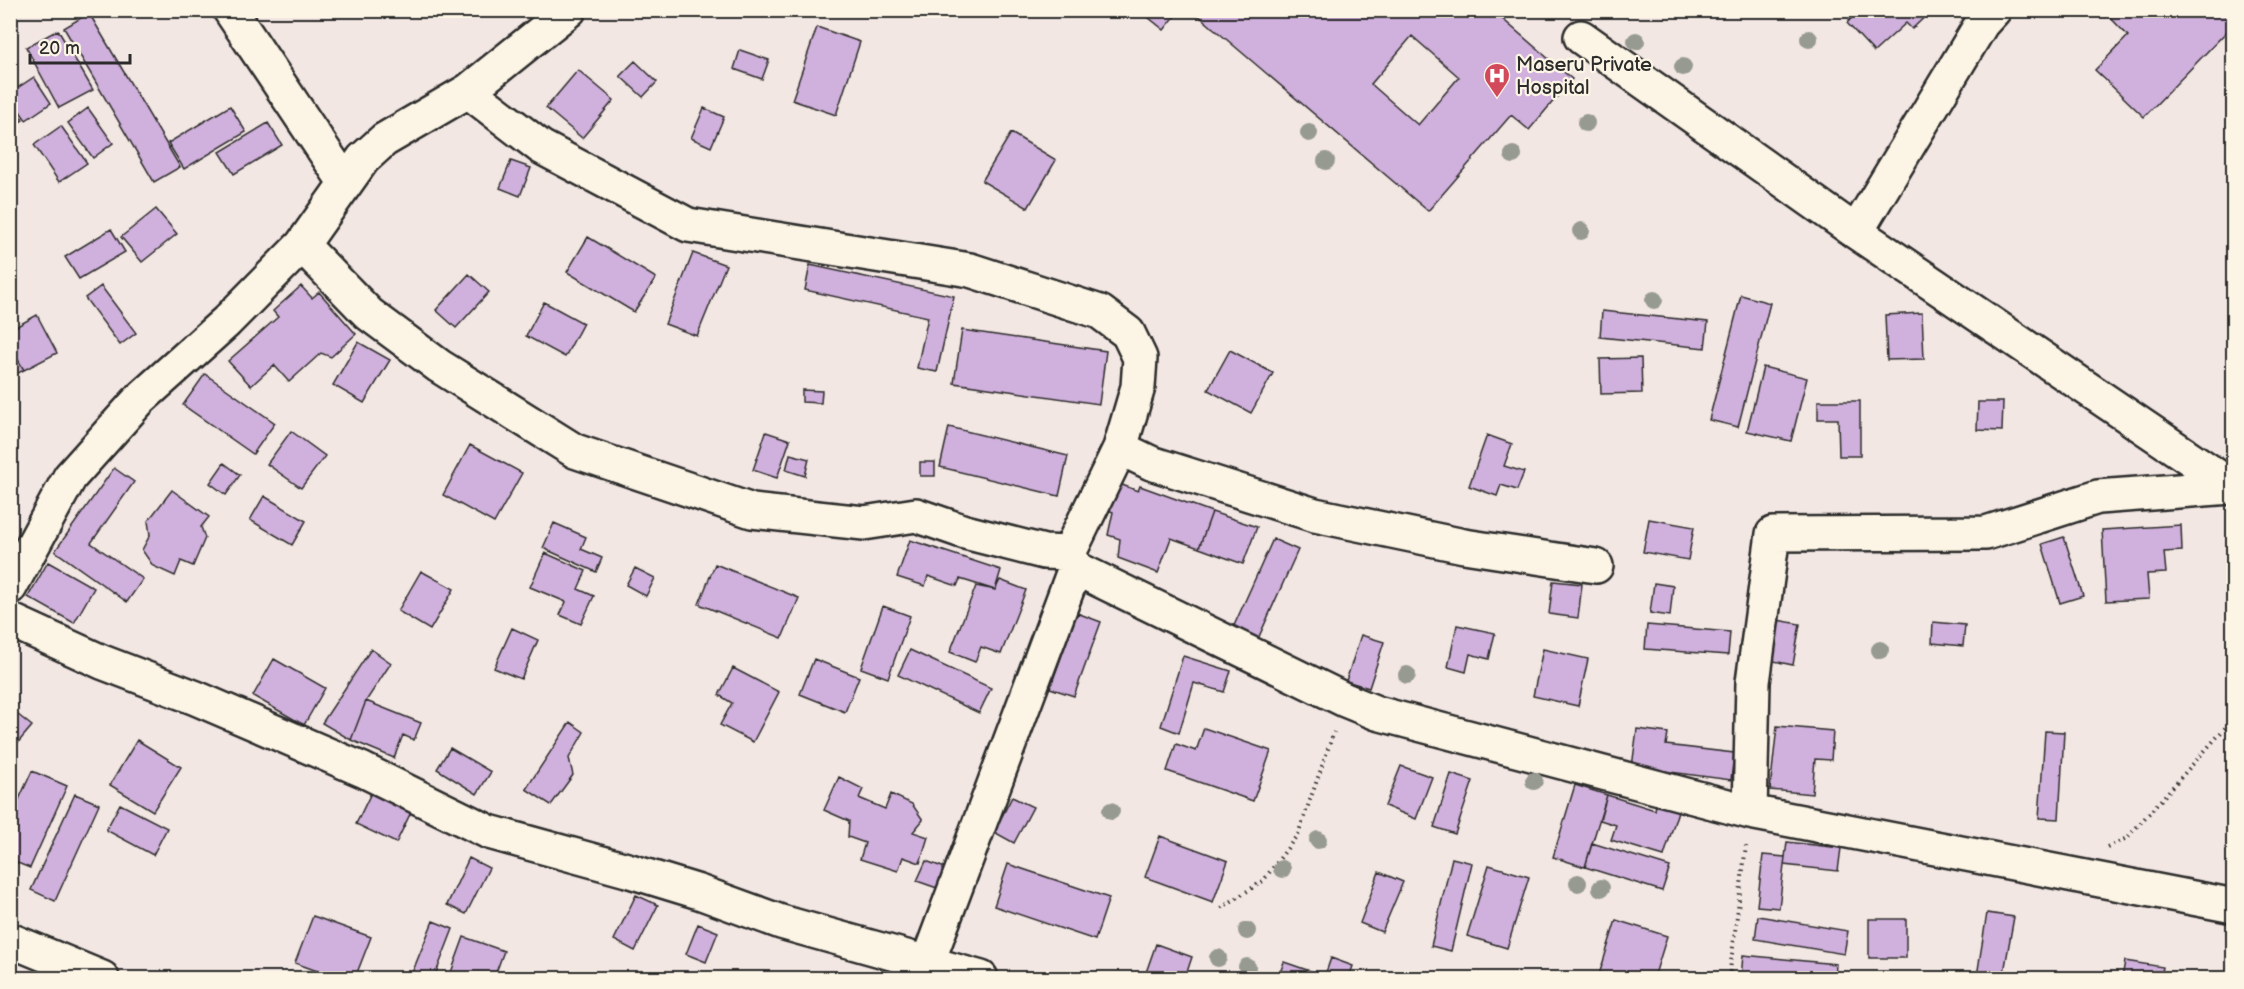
<svg xmlns="http://www.w3.org/2000/svg" width="2244" height="989" font-family="'Balsamiq Sans',sans-serif">
  <style>
    .building { fill: #d0b0dc; stroke: #2b2b2b; stroke-width: 1.5; fill-rule: evenodd }
    .lines { fill: none; stroke-linecap: round; stroke-linejoin: round }
    .minor-casing { stroke: #2b2b2b; stroke-width: 38 }
    .path { stroke: #2b2b2b; stroke-width: 4; stroke-dasharray: 1.5 4.5; stroke-linecap: butt }
    .minor { stroke: #fcf5e5; stroke-width: 33 }
    .tree { fill: #969a91 }
    .labels { text-anchor: middle; stroke-width: 4.5; stroke-linejoin: round; paint-order: stroke }
    .poi-label { font-size: 20px; fill: #2b2b2b; stroke: #fcf5e5; text-anchor: start }
  </style>
  <rect width="100%" height="100%" fill="#f3e7e3"/>
  <filter id="ink" filterUnits="userSpaceOnUse"><feTurbulence type="fractalNoise" baseFrequency=".0167" numOctaves="2"/><feDisplacementMap in="SourceGraphic" scale="12" xChannelSelector="R" yChannelSelector="G"/><feConvolveMatrix kernelMatrix="1 2 1 2 8 2 1 2 1" color-interpolation-filters="sRGB"/></filter>
  <g filter="url(#ink)">
    <!-- building -->
    <path class="building" d="M1145 10H1180L1164 30 1143 13Z
      M1204 10H1492L1572 79 1529 130 1511 115 1428 211 1199 16ZM1412 36 1459 77 1418 125 1371 84Z
      M1859 10H1932L1912 29 1906 23 1874 52 1847 23Z
      M2221 10 2234 24 2144 117 2095 70 2128 36 2103 10Z
      M89 13 180 167 154 182 64 28Z
      M817 27 860 42 836 115 792 100Z
      M58 30 93 90 59 108 26 47Z
      M740 50 769 60 762 79 734 69Z
      M635 61 657 82 643 97 620 76Z
      M578 70 614 100 582 138 546 108Z
      M34 77 51 103 26 120 10 97V93Z
      M10 101 23 120 10 128Z
      M230 106 246 132 184 169 168 143Z
      M88 108 113 143 93 158 68 123Z
      M704 108 724 117 711 147 691 138Z
      M268 123 282 145 234 174 220 152Z
      M61 126 87 163 59 182 34 145Z
      M1011 133 1056 160 1028 208 982 181Z
      M511 161 531 168 520 196 500 188Z
      M156 209 177 234 142 262 121 237Z
      M111 229 125 252 79 279 65 257Z
      M588 237 656 278 634 312 567 272Z
      M693 253 726 265 697 336 665 324Z
      M810 265 954 296 937 372 917 368 928 317 805 290Z
      M469 274 489 292 456 328 436 310Z
      M101 286 136 333 120 345 85 298Z
      M301 286 312 298 319 292 356 334 331 357 321 353 289 382 274 365 251 386 228 361 278 317 273 311Z
      M1741 295 1770 303 1738 427 1709 420Z
      M544 302 583 323 565 357 526 336Z
      M1602 311 1708 322 1705 348 1600 337Z
      M1922 313 1924 359 1887 360 1885 315Z
      M37 315 57 353 24 370 10 346V330Z
      M962 330 1106 351 1099 404 954 383Z
      M358 342 390 360 364 403 333 385Z
      M10 346 24 370 10 377Z
      M1230 350 1273 373 1251 413 1208 390Z
      M1641 358 1642 393 1601 394 1600 359Z
      M1763 367 1807 378 1791 441 1747 431Z
      M205 374 275 423 253 454 183 405Z
      M802 390 822 391 821 403 802 402Z
      M1818 401H1860V456H1839L1838 419H1818Z
      M1978 402H2003L2002 431 1977 430Z
      M949 427 1068 456 1059 496 940 467Z
      M291 431 325 456 301 488 267 464Z
      M766 432 790 440 777 478 753 470Z
      M1487 435 1512 444 1504 466 1524 472 1517 490 1501 485 1497 496 1469 486Z
      M470 445 522 473 494 523 443 495Z
      M790 454 809 459 805 476 786 470Z
      M920 462H935V476H920Z
      M224 463 240 475 226 495 210 483Z
      M114 468 134 482 91 543 143 579 127 602 55 551Z
      M1117 483 1138 491 1140 486 1212 512 1199 548 1171 538 1158 573 1118 558 1120 539 1108 535 1113 512 1108 510Z
      M172 490 209 517 201 527 205 538 193 566 181 561 175 576 153 566 142 550 150 535 148 521Z
      M264 496 306 521 292 545 250 520Z
      M1212 512 1257 527 1243 564 1199 548Z
      M1649 519 1694 527 1688 560 1643 552Z
      M554 523 586 537 581 549 602 558 596 572 543 548Z
      M2181 525 2182 551 2164 552 2166 573 2147 574 2149 599 2106 601 2102 530Z
      M2064 537 2083 596 2060 603 2042 544Z
      M1273 539 1298 550 1257 641 1232 630Z
      M910 540 1001 570 995 590 960 579 957 586 928 576 925 586 897 577Z
      M545 553 586 571 578 589 594 596 581 624 560 615 566 602 530 587Z
      M48 562 94 588 74 623 28 597Z
      M715 564 799 598 782 638 699 604Z
      M635 568 655 578 646 596 626 585Z
      M421 571 454 589 430 630 398 611Z
      M1000 580 1026 590 1001 654 981 647 975 662 950 652 976 586 995 590Z
      M1553 581 1582 584 1578 618 1549 614Z
      M1654 583 1673 586 1670 616 1650 613Z
      M883 606 910 616 888 678 861 668Z
      M1077 613 1101 622 1074 696 1050 688Z
      M1777 620 1800 624 1793 665 1769 660Z
      M1933 622 1965 625 1963 646 1932 643Z
      M1457 625 1495 633 1489 659 1470 654 1466 672 1448 667Z
      M1647 625 1730 632 1728 655 1645 649Z
      M512 628 538 640 521 679 494 668Z
      M1361 635 1384 642 1369 688 1346 681Z
      M371 649 391 663 366 701 351 740 322 723Z
      M1543 649 1588 659 1578 706 1533 696Z
      M910 650 991 688 979 713 898 675Z
      M1183 656 1231 671 1224 692 1194 683 1179 733 1161 726Z
      M274 659 325 688 304 725 253 696Z
      M814 659 859 677 845 712 800 694Z
      M733 668 779 692 753 742 720 725 732 703 719 695Z
      M366 701 421 723 414 740 403 735 394 758 351 740Z
      M12 710 32 726 10 752V711Z
      M570 722 584 732 569 758 573 775 551 805 526 789Z
      M1777 726 1833 731 1831 760 1815 759 1812 794 1770 790Z
      M1204 728 1271 751 1253 801 1167 771 1176 744 1196 751Z
      M1637 729 1668 733 1666 745 1734 753 1731 780 1632 767Z
      M2045 731 2064 732 2059 819 2039 818Z
      M137 740 181 767 153 811 110 785Z
      M450 748 491 772 477 794 437 769Z
      M1401 766 1432 777 1416 819 1385 806Z
      M32 771 67 786 30 868 10 860V819Z
      M1451 774 1473 781 1455 834 1434 827Z
      M839 777 863 789 859 798 885 809 891 794 912 804 923 820 913 832 928 837 920 863 903 857 898 871 860 859 865 843 848 837 849 821 824 810Z
      M1575 785 1607 795 1585 867 1553 857Z
      M372 791 412 810 396 843 356 824Z
      M75 794 99 804 55 901 31 890Z
      M1607 795 1655 810 1656 804 1678 811 1664 856 1611 840 1616 825 1600 820Z
      M1012 797 1033 807 1014 843 994 832Z
      M120 804 167 828 153 855 106 830Z
      M1160 836 1228 861 1213 902 1145 877Z
      M1787 842 1841 848 1838 871 1784 865Z
      M1592 843 1670 867 1662 891 1585 867Z
      M1763 855 1785 857 1779 908 1757 906Z
      M469 858 489 868 466 914 447 905Z
      M1452 858 1472 863 1451 951 1431 946Z
      M926 861 945 868 937 888 917 881Z
      M1008 864 1109 898 1095 940 994 906Z
      M1489 865 1529 877 1507 948 1467 936Z
      M1379 872 1403 882 1382 932 1360 923Z
      M636 895 658 905 635 951 614 940Z
      M1987 913 2014 917 2003 978 1977 976Z
      M313 916 371 937 355 978H337L295 963Z
      M1758 916 1848 931 1844 954 1755 939Z
      M1869 919H1906V958H1869Z
      M1616 920 1667 936 1654 978 1629 973 1627 978H1598Z
      M433 921 453 929 434 978H410Z
      M698 924 718 932 706 962 686 954Z
      M464 937 504 951 494 978H449Z
      M1156 944 1192 957 1185 978H1144Z
      M1743 955 1836 964 1835 978H1741Z
      M1331 958 1353 966 1349 978H1324Z
      M2125 961 2163 967 2161 978H2122Z
      M1284 962 1313 972 1310 978H1278Z"/>
    <g class="lines">
      <defs>
        <path id="minor" d="M230 10 345 182
          M1581 37 1856 232 2234 488
          M468 91 541 147 688 225 970 270 1100 312 1128 333 1140 358 1138 387 1120 448
          M1856 232 1982 23 1994 10
          M302 245 369 314 439 366 575 451 752 511 864 523 916 515 965 532 1044 552 1069 553 1075 568 927 964
          M1069 553 1120 448 1151 463 1315 515 1464 546 1596 566
          M1075 568 1345 700 1377 713 1750 812 2234 906
          M10 587 70 477 140 399 226 322 302 245 363 159 384 140 468 91 569 10
          M10 620 102 662 196 698 363 770 489 832 627 870 699 892 781 922 981 978
          M1750 812 1753 682 1773 534 1986 533 2098 497 2231 487
          M10 940 102 978"/>
      </defs>
      <!-- minor casing -->
      <use href="#minor" class="minor-casing"/>
      <!-- path -->
      <path class="path" d="M2107 847 2127 838 2234 718
        M1221 908 1263 881 1298 834 1334 732
        M1729 978 1746 846"/>
      <!-- minor -->
      <use href="#minor" class="minor"/>
    </g>
    <!-- trees -->
    <g class="tree">
      <circle cx="1809" cy="39" r="9"/>
      <circle cx="1636" cy="41" r="9"/>
      <circle cx="1683" cy="67" r="9"/>
      <circle cx="1586" cy="123" r="9"/>
      <circle cx="1309" cy="133" r="9"/>
      <circle cx="1513" cy="155" r="9"/>
      <circle cx="1326" cy="161" r="9"/>
      <circle cx="1581" cy="231" r="9"/>
      <circle cx="1654" cy="300" r="9"/>
      <circle cx="1880" cy="650" r="9"/>
      <circle cx="1407" cy="675" r="9"/>
      <circle cx="1534" cy="781" r="9"/>
      <circle cx="1111" cy="811" r="9"/>
      <circle cx="1318" cy="840" r="9"/>
      <circle cx="1282" cy="869" r="9"/>
      <circle cx="1578" cy="883" r="9"/>
      <circle cx="1601" cy="888" r="9"/>
      <circle cx="1247" cy="931" r="9"/>
      <circle cx="1218" cy="958" r="9"/>
      <circle cx="1247" cy="967" r="9"/>
    </g>
  </g>
  <!-- icons -->
  <defs>
    <symbol id="hospital-pin" viewBox="-11 -11 22 30"><path d="M0 17L-7.5 6A9.5 9.5 0 1 1 7.5 6Z" fill="#d1495b" stroke="#fcf5e5"/><path d="M-5-5h3v3.5h4V-5h3V5h-3V1.5h-4V5h-3Z" fill="#fff"/></symbol>
  </defs>
  <g fill-rule="evenodd">
    <use href="#hospital-pin" x="1482" y="61" width="30" height="40"/>
  </g>
  <g class="labels">
    <!-- poi labels -->
    <g class="poi-label">
      <text x="1516" y="71">Maseru Private<tspan x="1516" dy="23">Hospital</tspan></text>
    </g>
  </g>
  <!-- margin -->
  <rect width="2244" height="989" fill="none" stroke="#fcf5e5" stroke-width="36"/>
  <rect x="18" y="18" width="2208" height="953" fill="none" stroke="#2b2b2b" stroke-width="2" filter="url(#ink)"/>
  <!-- scale -->
  <path d="M30 54v9h100v-9" fill="none" stroke="#2b2b2b" stroke-width="3"/>
  <text x="39" y="54" font-size="18" fill="#2b2b2b" stroke="#fcf5e5" stroke-width="4.5" paint-order="stroke">20 m</text>
</svg>
